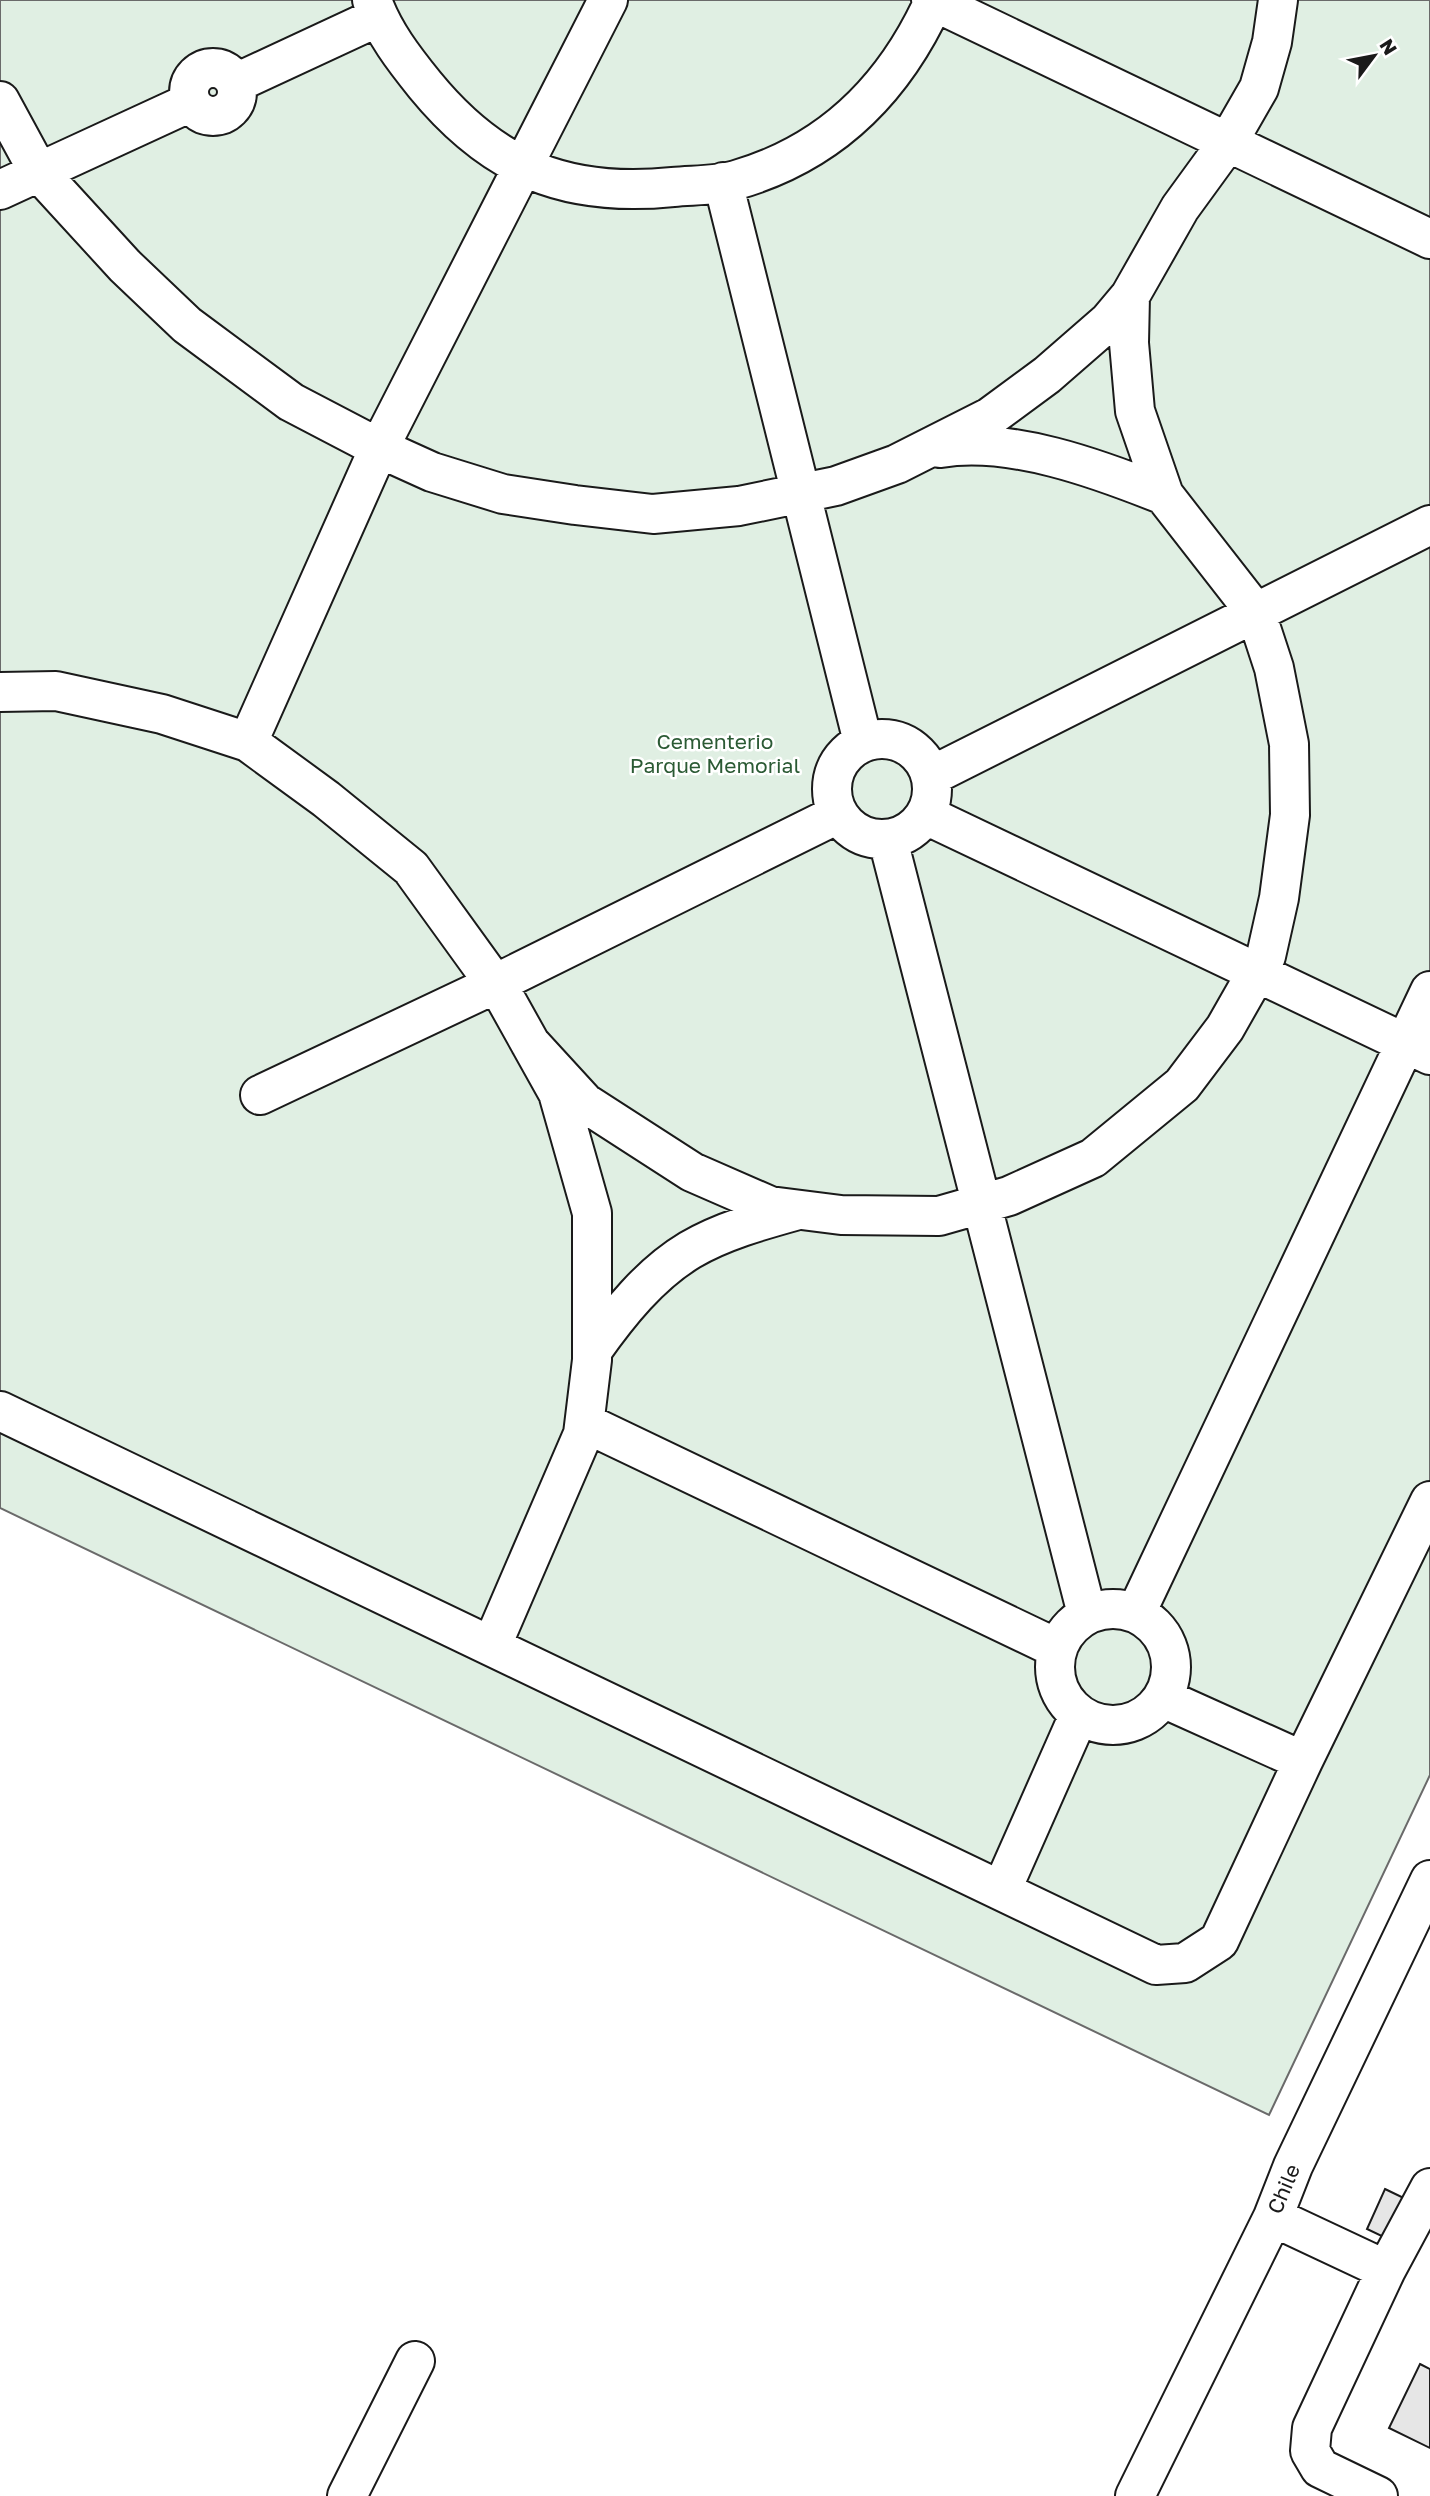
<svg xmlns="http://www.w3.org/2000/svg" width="1430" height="2496" font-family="'Golos Text',sans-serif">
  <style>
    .green { fill: #e0efe3; stroke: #6a6a6a; stroke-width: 2 }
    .building { fill: #e6e6e6; stroke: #1a1a1a; stroke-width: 2 }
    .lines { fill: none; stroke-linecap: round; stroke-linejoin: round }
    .minor-casing { stroke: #1a1a1a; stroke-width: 42 }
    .minor { stroke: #fff; stroke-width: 38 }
    .labels { text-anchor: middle; stroke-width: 5; stroke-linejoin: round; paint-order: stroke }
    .park-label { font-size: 21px; fill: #2b5a34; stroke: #fff }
    .street-label { font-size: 21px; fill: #1a1a1a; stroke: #fff }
  </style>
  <rect width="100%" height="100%" fill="#fff"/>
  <!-- green -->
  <path class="green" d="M0 0H1430V1775L1269 2115 0 1508Z"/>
  <!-- building -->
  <path class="building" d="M1385 2189 1410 2201 1392 2241 1367 2229Z
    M1420 2364 1430 2369V2448L1389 2428Z"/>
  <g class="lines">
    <defs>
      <path id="minor" d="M372 0C383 32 404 59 425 85 493 168 566 198 673 187 693 185 716 186 736 180 830 153 894 89 934 1
        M931 0 1430 239
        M189 92a24 24 0 1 1 48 0a24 24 0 1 1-48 0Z
        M236 83 378 17
        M0 101 38 171 125 266 187 325 291 402 379 448 432 472 503 494 575 505 653 514 739 506 836 486 897 464 990 417 1047 375 1109 321 1130 296 1180 208 1228 142 1259 88 1272 42 1278 0
        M723 182 863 742
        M0 190 191 102
        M940 448C1010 436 1099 469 1164 495
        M0 692 56 691 162 714 248 742 326 799 411 868 505 998 558 1093 592 1213V1360L583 1434 492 1645
        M832 789a50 50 0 1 1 100 0a50 50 0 1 1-100 0Z
        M248 742 379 448 608 0
        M931 776 1430 525
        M926 815 1430 1055
        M888 840 1087 1614
        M530 1043 585 1103 692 1172 770 1206 841 1215 939 1216 1009 1196 1093 1158 1182 1085 1225 1028 1266 956 1279 898 1290 815 1289 744 1274 668 1256 613 1164 495 1135 411 1129 343 1130 296
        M260 1095 495 984 838 814
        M592 1351C619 1313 650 1274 690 1250 722 1231 762 1220 798 1210
        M0 1411 1156 1965 1185 1963 1219 1941 1303 1761 1430 1501
        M585 1423 1058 1649
        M1055 1667a58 58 0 1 1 116 0a58 58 0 1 1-116 0Z
        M1136 1613 1430 991
        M1163 1698 1303 1761
        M1002 1889 1079 1715
        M1273 2217 1386 2270
        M347 2496 415 2361
        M1135 2496 1273 2217 1293 2166 1430 1880
        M1378 2496 1320 2468 1310 2451 1312 2428 1386 2270 1430 2188"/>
    </defs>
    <!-- minor casing -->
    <use href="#minor" class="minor-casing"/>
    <!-- minor -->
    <use href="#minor" class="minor"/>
  </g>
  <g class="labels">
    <!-- park labels -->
    <g class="park-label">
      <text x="715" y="749">Cementerio<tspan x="715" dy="24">Parque Memorial</tspan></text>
    </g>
    <!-- street labels -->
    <g class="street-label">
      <text transform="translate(1284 2189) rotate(-67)" y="7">Chile</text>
    </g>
  </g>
  <!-- north arrow -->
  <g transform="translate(1374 56) rotate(58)" stroke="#ffffff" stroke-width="5" paint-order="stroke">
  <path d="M0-5L12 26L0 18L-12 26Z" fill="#1a1a1a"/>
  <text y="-10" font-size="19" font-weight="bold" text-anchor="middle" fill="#1a1a1a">N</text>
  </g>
</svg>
